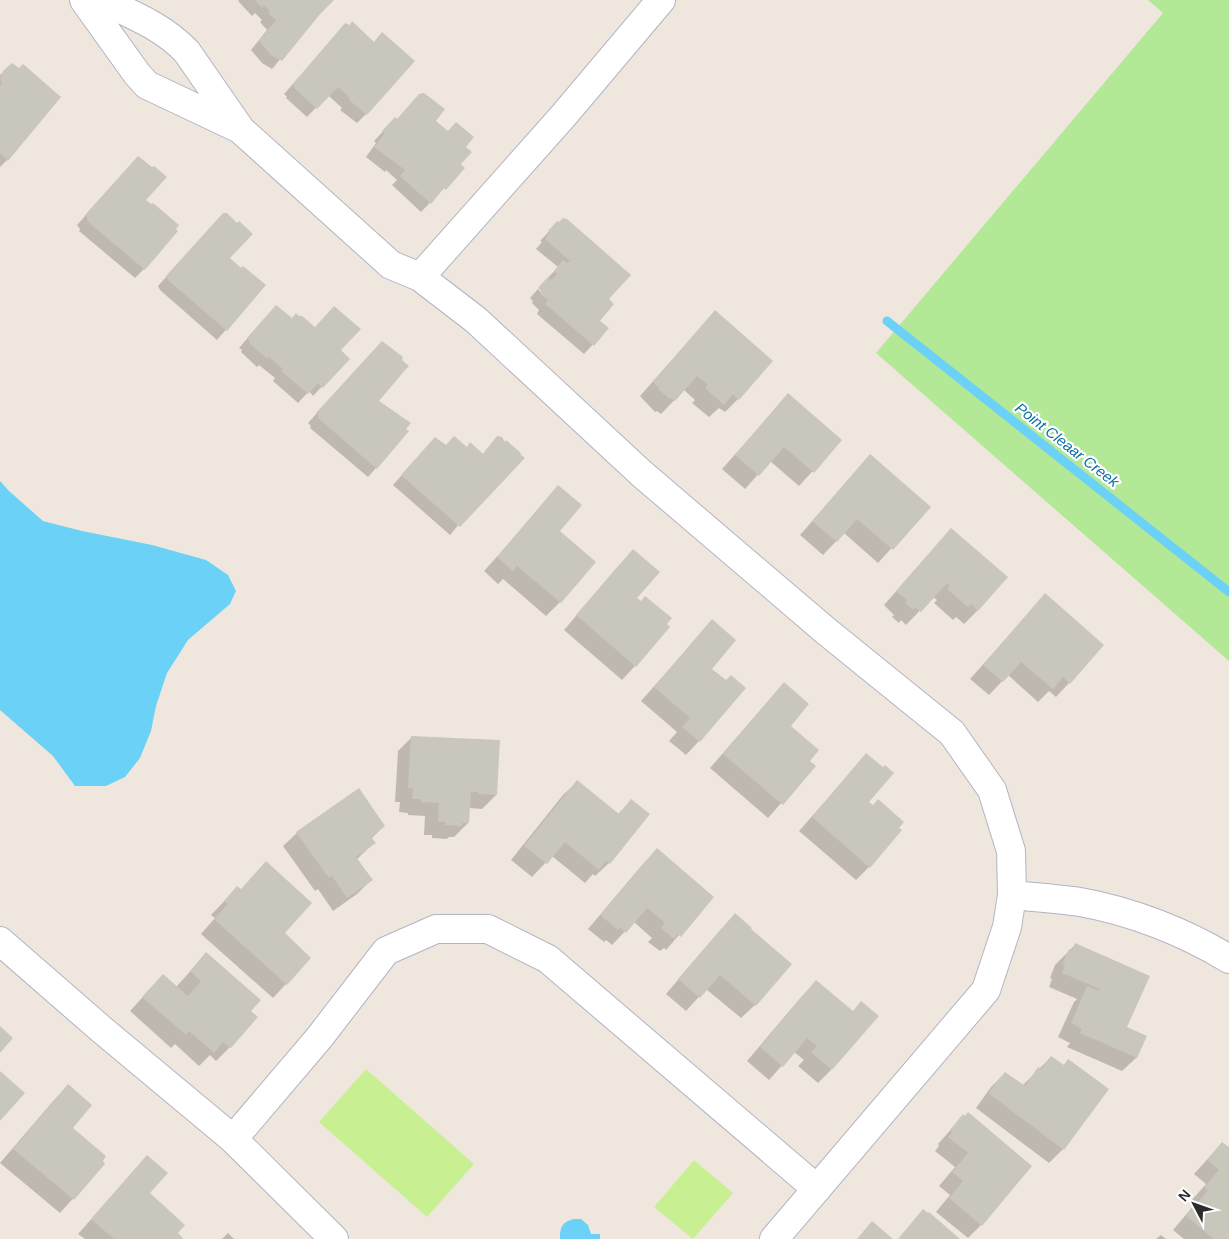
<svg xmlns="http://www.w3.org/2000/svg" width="1229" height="1239" font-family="Arial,sans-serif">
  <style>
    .green { fill: #b3e897 }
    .pitch { fill: #c8f093 }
    .water { fill: #6bd1f6 }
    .shadow { fill: #0003 }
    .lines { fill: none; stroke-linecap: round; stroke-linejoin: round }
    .stream { stroke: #6bd1f6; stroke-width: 9 }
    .building { fill: #c9c6bc }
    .minor-casing { stroke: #b2b4c1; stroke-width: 30 }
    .minor { stroke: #fff; stroke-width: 28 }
    .labels { text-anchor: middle; stroke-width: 4.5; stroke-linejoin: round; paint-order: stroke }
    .water-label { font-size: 15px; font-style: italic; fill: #056fa8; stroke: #fff }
  </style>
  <rect width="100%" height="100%" fill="#efe7de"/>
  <!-- green -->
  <path class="green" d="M1148 0H1229V661L876 353 1163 13Z"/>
  <!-- pitch -->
  <path class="pitch" d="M366 1069 474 1164 427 1217 319 1122Z
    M694 1160 733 1193 693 1239 654 1207Z"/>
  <!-- water -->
  <path class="water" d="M0 481 9 491 43 521 82 531 152 545 206 560 228 575 236 591 230 604 188 640 167 673 156 706 151 731 140 758 125 777 106 786H75L53 756 0 710Z
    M574 1219H581L588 1225 591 1234H600V1239H558H560C560 1227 562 1222 574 1219Z"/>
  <!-- shadow -->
  <path class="shadow" d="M239 0H333L319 13 272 69 262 63 251 50 267 30 260 22 262 20 255 13 252 16 238 1Z
    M339 32 374 43 366 114 357 123 340 110 342 108 328 95 307 117 286 98 287 97 284 94Z
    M12 64 7 160 0 167V75Z
    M419 95 459 165 464 168 421 212 392 185 397 180 386 170 385 172 366 157 376 143 374 141 386 128 397 120Z
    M129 167 144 200V269L135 278 79 231 80 229 77 225Z
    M557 223 607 299 598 321 608 328 584 354 537 314 539 310 532 303 533 301 530 298 538 289 545 297V281L558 267 536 249 542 242 540 241Z
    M214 224 228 258 264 286 217 340 160 290 158 286Z
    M267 316 292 319 340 350 348 359 313 396 309 391 298 403 273 381 275 378 259 365 257 367 241 352 242 350 239 348Z
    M702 326 738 399 725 412 719 408 709 417 692 403 695 400 684 390 661 414 657 411 655 412 640 396Z
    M373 351 377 401 376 468 368 477 310 428 311 426 308 423Z
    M788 395 841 440 799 486 770 461 745 489 722 469Z
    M497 437 518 454 450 535 393 485 426 448 445 447 466 448 482 455Z
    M871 455 929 507 878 563 844 533 823 555 800 535Z
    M559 487 560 602 546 616 503 579 498 584 484 571Z
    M951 529 978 610 964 624 956 617 953 620 934 603 937 600 933 597 906 625 901 620 899 623 892 617 894 615 884 605Z
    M620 564 635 598V666L622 680 564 630Z
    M1045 595 1069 683 1056 697 1049 691 1038 702 1008 675 989 695 970 679Z
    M712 621 710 669 699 741 686 755 669 741 677 732 641 701Z
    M771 698 789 726 808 761 814 766 768 818 710 768Z
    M412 737 496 795 482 809 469 808 468 823 454 837H449L447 839 432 838V835H424L425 816 408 815V813L399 812 400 802H395L398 751Z
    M866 755 869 867 856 880 799 831Z
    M577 782 618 814 631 801 609 863 595 876 593 874 585 883 552 856 532 877 511 860 563 795Z
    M384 826 371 839 374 843 356 860 371 880 357 894 333 911 318 889 315 891 283 846 297 833Z
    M657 850 712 897 666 950 664 948 660 951 648 942 652 938 634 922 612 945 606 940 604 942 588 929 643 864Z
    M237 888 283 933 286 984 273 998 201 934 215 918 211 915Z
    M722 928 755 1005 741 1018 706 989 686 1011 666 994Z
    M1075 945 1125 1028 1146 1037 1136 1058 1122 1071 1067 1047 1070 1043 1058 1037 1074 1002 1077 999 1049 987 1052 979 1050 978 1055 965Z
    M206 954 250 1011 230 1047 216 1061 210 1055 199 1066 175 1044 171 1048 130 1011 163 975 176 987Z
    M817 982 831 1070 818 1083 798 1066 804 1060 794 1052 769 1080 747 1061 803 995Z
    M1051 1057 1063 1066 1069 1060 1108 1089 1063 1149 1049 1163 976 1108 991 1087 1005 1073 1022 1086Z
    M68 1086 71 1128 104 1164 60 1213 0 1163 54 1100Z
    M963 1116 981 1225 968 1238 936 1212 950 1195 939 1186 955 1167 935 1151 939 1146 938 1144Z
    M1222 1143 1229 1149V1239H1184L1173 1230 1195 1204 1191 1201 1206 1184 1194 1174Z
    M134 1171 180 1239H85L78 1234Z
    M228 1233 234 1239H222Z
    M1161 1235 1166 1239H1156Z"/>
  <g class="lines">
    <!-- stream -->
    <path class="stream" d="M887 321 1229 592"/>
  </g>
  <!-- building -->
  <path class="building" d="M255 0H334L321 13 282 61 271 55 259 41 276 20 268 13 270 11 264 5 262 8Z
    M352 21 374 42 382 32 415 61 367 115 349 100 350 98 338 87 317 109 294 88 295 87 292 85 345 23 350 25Z
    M12 63 19 68 23 64 61 97 8 161 0 153V86L2 84 0 77 3 73V71Z
    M424 93 445 109 436 121 448 131 456 122 474 137 466 147 472 152 461 164 465 168 446 190 444 188 431 204 400 176 405 170 374 147 385 133 382 131 395 117 397 119 419 94Z
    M138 156 152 167 154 166 167 177 146 200 151 204 153 203 179 225 176 229 178 231 145 270 87 221 88 219 85 215Z
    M223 213H227L237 223 239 221 253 234 230 258 241 268 243 266 266 285 227 331 169 281 166 276Z
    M563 218 567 219 631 275 609 299 614 304 600 321 609 328 594 346 545 304 548 300 540 294 541 291 538 288 547 278 551 280 557 274 554 271 563 260 567 263 570 261 545 239 550 232 548 231 557 221 559 222Z
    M276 305 292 318 296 313 299 316H302L315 327 334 306 361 329 341 350 350 359 323 388 318 383 308 394 281 371 283 369 269 357 266 358 249 343 250 341 247 338Z
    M715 310 773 361 739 400 733 394 724 405 705 388 708 385 697 376 675 401 671 398 670 399 658 389 659 388 653 382Z
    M382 341 403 357 402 360 409 366 406 369 379 401 411 423 406 429 409 431 377 469 318 418 319 416 316 413Z
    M788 393 842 440 814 473 784 447 759 476 735 455Z
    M454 436 467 447 470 442 483 454 497 436 502 437 505 442 506 440 521 453 520 454 525 458 460 527 401 475 435 437 446 445Z
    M870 454 931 507 893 550 857 519 837 542 812 521Z
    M558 485 582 505 560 531 596 562 561 603 517 566 513 571 497 557Z
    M951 528 1008 577 978 611 971 604 968 607 947 589 950 586 947 583 921 612 915 607 913 610 905 603 907 600 896 591Z
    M633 549 660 572 637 598 641 601 645 596 672 618 667 624 670 627 636 667 576 615Z
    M1045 593 1104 645 1070 684 1063 677 1053 689 1021 662 1003 682 983 665Z
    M712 619 736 640 712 669 726 680 731 675 746 688 700 742 682 727 690 718 654 687Z
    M784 682 809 704 791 726 819 750 810 761 816 766 783 805 723 754Z
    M411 736 500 740 497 795 478 794V792H471L469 823H462V826L445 825V822H438L439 803 421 802V799H412L413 788H408Z
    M866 753 883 767 885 765 894 773 869 802 873 805 878 799 904 822 899 828 902 830 870 868 812 817Z
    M577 780 619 814 631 799 650 814 610 864 606 861 599 870 565 842 547 864 524 846Z
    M359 788 385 826 371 837 376 843 356 857 373 880 347 898 332 876 329 878 296 832Z
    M657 848 714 897 681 937 678 934 674 939 661 928 665 923 647 908 626 933 620 927 618 930 600 915Z
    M266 861 312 903 285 933 311 958 287 985 214 919 228 904 224 901 237 886 241 889Z
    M735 913 752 928 751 929 792 964 756 1006 720 975 700 998 678 979Z
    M1075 943 1150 976 1127 1027 1147 1036 1137 1058 1080 1033 1082 1029 1071 1023 1087 986 1099 991 1100 989 1062 973 1065 965 1062 964 1069 949 1072 951Z
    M206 952 261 1000 251 1011 258 1017 231 1048 223 1042 214 1053 189 1031 186 1035 142 997 163 974 188 996 201 981 190 971Z
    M816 980 853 1011 861 1001 879 1016 832 1070 811 1052 817 1046 807 1038 783 1067 760 1047Z
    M0 1026 13 1038 0 1053Z
    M1051 1056 1064 1065 1068 1059 1109 1089 1064 1150 988 1093 1005 1072 1025 1086 1038 1067 1041 1069Z
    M0 1071 25 1093 0 1121Z
    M68 1084 92 1105 73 1128 106 1156 103 1161 105 1164 74 1200 13 1149Z
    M968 1112 1032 1166 982 1226 949 1198 963 1181 952 1172 968 1153 948 1137 952 1132 950 1130 963 1114 965 1116Z
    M1222 1142 1229 1147V1239H1214L1186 1216 1208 1190 1204 1187 1219 1170 1207 1160Z
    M147 1155 168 1173 150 1193 185 1225 178 1233 183 1238 182 1239H114L91 1219Z
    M923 1209 928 1213 929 1212 960 1239H898Z
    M872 1221 893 1239H857Z"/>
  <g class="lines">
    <defs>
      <path id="minor" d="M84 0 137 74 147 85 240 129
        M101 0C131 14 164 27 187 52L241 130 391 265 420 277 476 320 642 474 826 631 952 733 992 790 1011 851 1012 895 1007 927 986 990 774 1239
        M420 277 564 115 661 0
        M1012 895C1034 897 1058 899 1080 902 1131 911 1185 932 1229 959
        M0 941 101 1029 233 1139 334 1239
        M233 1139 319 1038 386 951 436 929H488L548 959 817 1189"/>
    </defs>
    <!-- minor casing -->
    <use href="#minor" class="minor-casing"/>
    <!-- minor -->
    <use href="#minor" class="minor"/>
  </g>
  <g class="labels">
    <!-- water labels -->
    <g class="water-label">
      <text transform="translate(1067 445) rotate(38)" y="5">Point Cleaar Creek</text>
    </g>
  </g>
  <!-- north arrow -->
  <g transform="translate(1194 1204) rotate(311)" stroke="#ffffff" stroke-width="4" paint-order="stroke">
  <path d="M0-4L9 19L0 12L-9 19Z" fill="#2c2c2c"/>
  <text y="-8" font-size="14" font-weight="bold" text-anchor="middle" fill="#2c2c2c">N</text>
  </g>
</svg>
